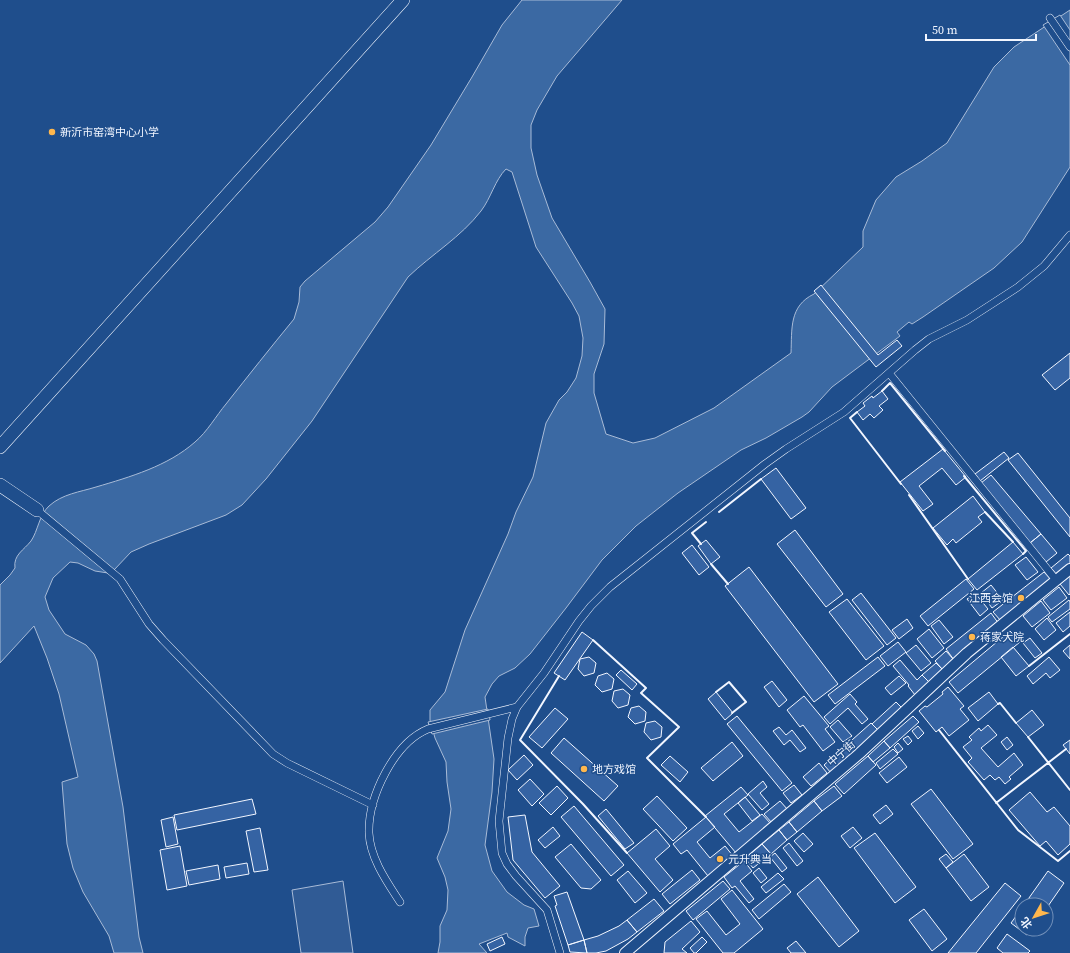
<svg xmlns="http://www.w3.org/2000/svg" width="1070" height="953" font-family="'Source Serif 4','Noto Sans SC',serif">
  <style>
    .parking { fill: #305b95; stroke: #a8bbd7 }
    .water { fill: #3b69a3; stroke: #a8bbd7 }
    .pier { fill: #1f4e8c; stroke: #a8bbd7 }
    .building { fill: #3563a3; stroke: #f2f6ff }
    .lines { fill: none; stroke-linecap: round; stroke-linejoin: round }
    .service-casing { stroke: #f2f6ff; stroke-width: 8 }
    .pedestrian-casing { stroke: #f2f6ff; stroke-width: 12 }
    .minor-casing { stroke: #f2f6ff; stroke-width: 14 }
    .service { stroke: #1f4e8c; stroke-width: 7 }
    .pedestrian { stroke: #1f4e8c; stroke-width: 10 }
    .minor { stroke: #1f4e8c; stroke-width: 13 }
    .wall { stroke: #f2f6ff; stroke-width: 2 }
    .poi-dot { fill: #ffb74d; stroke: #1f4e8c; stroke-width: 1.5 }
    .labels { text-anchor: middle; stroke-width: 3; stroke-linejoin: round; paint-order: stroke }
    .poi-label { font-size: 11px; fill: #f2f6ff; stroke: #1f4e8c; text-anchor: start }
    .street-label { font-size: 11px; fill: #f2f6ff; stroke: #1f4e8c }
  </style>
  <rect width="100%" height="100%" fill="#1f4e8c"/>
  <!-- parking -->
  <path class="parking" d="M343 881 353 953H301L292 890Z"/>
  <!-- water -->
  <path class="water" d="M522 0H622L557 76 537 110 531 125V148L537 175 552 218 590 282 605 309 604 344 594 374V393L606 434 633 443 655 438 714 408 791 353C792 329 789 306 814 294L863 247V231L876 200 896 177 922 161 947 143 994 67 1014 47 1070 10V167L1022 242 994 268 923 317 912 324 909 322 897 332 900 336 832 387 809 412 802 417 766 438 741 450 678 493 636 526 602 560 566 608 530 654 515 668 499 676 492 684 485 697 494 759 492 792 485 845 492 871 507 892 524 905 534 909 539 926 528 928 525 937V946L508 937 507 933 479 944 487 953H438L440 942V926L447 910 448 890 445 877 437 858 448 831 451 809 447 782 446 762 435 738 430 720V710L445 692 465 630 508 534 516 512 533 477 546 423 559 400 567 392 576 378 582 356 583 338 579 316 572 303 536 247 512 172 506 169C495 180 491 198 481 211 461 237 432 254 408 277L312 421 266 479 242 505 226 515 149 544 131 552 114 570 108 573 95 571 78 563 70 562 53 578 45 597 49 610 65 634 86 645 94 654 97 661 123 807 139 937 143 953H114L109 936 83 892 73 868 67 844 62 782 78 777 59 694 47 658 34 626 0 663V585L10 575 15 568C13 555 24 550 31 541 38 531 39 515 49 506 62 494 80 492 96 487 130 477 168 466 195 442 207 432 216 416 226 404 248 376 271 347 294 319L299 302 300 287 305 281 375 222 388 207 431 145 472 77 502 25Z"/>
  <!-- pier -->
  <path class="pier" d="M1060 15 1070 30V65L1043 25Z
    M488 709 490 720 432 734 428 722Z"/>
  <!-- building -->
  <path class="building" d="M821 285 878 355 897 340 902 346 876 367 814 291Z
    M1070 353V378L1055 390 1042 375Z
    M882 391 888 399 879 406 883 410 874 418 870 414 863 420 857 412 865 406 863 403 872 396 873 398Z
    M943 449 966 477 956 485 942 468 919 486 933 504 923 511 900 482Z
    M1004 452 1009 458 980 481 975 474Z
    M1018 453 1070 518V537L1008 460Z
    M776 468 806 508 791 519 761 479Z
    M991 475 1041 534 1030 543 981 483Z
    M973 496 985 512 978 517 982 522 956 543 953 539 947 545 933 528Z
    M795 530 843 594 826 607 777 544Z
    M1041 534 1057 553 1046 562 1030 543Z
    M706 540 720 557 711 564 698 546Z
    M1013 542 1023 554 977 590 968 579Z
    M692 545 709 567 699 575 682 553Z
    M1068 554 1070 556V566L1058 576 1051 568Z
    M1026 557 1038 572 1027 580 1015 565Z
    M749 567 838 684 814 702 725 586Z
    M1044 572 1052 581 1001 621 993 612Z
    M1070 576V594L1069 595 1060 584Z
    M966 579 974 589 928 626 920 616Z
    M991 585 1003 600 992 608 981 593Z
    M1059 587 1067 598 1051 610 1043 600Z
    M861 593 896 638 887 645 852 600Z
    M975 593 988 609 980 616 967 599Z
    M847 599 884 646 866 660 829 612Z
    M1069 600 1070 602V609L1052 622 1048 617Z
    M1041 601 1050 613 1032 627 1023 616Z
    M1070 612V626L1063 632 1056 623Z
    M991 613 999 624 954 660 946 649Z
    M1047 618 1056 630 1044 640 1035 629Z
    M907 619 913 628 899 639 892 630Z
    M939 620 953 637 944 644 931 626Z
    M929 629 944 648 932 658 917 639Z
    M1010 631 1020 642 958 693 949 682Z
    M582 632 593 640 565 680 554 673Z
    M1030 638 1042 653 1035 658 1023 643Z
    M898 642 906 652 888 666 880 656Z
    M916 645 931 663 921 671 906 653Z
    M1070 645V659L1063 651Z
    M1013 647 1029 666 1016 676 1001 657Z
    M946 651 954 660 943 670 935 661Z
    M589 657 596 663 594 673 584 676 578 669 580 659Z
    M878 657 885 666 835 704 828 695Z
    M1049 657 1060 670 1050 678 1046 673 1033 684 1027 676Z
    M900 660 917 680 922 675 929 682 915 695 908 686 909 685 893 666Z
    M936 663 943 670 929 682 922 675Z
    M621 670 637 684 632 690 616 675Z
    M607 673 614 679 612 689 602 692 595 685 598 676Z
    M899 676 906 683 891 695 885 688Z
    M772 681 787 700 779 707 764 687Z
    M948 687 964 706 960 709 969 720 949 736 942 727 936 732 919 711 925 706 927 707 943 694 942 692Z
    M623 689 630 695 628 705 618 708 612 701 614 691Z
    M716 692 733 713 725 720 708 699Z
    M989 692 998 704 978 721 968 708Z
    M850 694 857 702 855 704 868 719 862 724 848 708 830 724 824 717Z
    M804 696 829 726 825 729 835 742 823 751 803 725 800 727 787 710Z
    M896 702 903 709 879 731 872 724Z
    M639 706 646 712 645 721 635 724 628 717 631 708Z
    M555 708 568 719 542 748 529 737Z
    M1032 710 1044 725 1028 737 1016 723Z
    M737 716 792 783 782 791 727 724Z
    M913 716 919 722 890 748 884 741Z
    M838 720 852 736 843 742 830 727Z
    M655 721 662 727 661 737 651 740 644 732 646 723Z
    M871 723 879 731 832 774 824 765Z
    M988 725 997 735 981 748 998 767 1014 753 1023 765 1009 777 1011 779 1005 784 999 777 995 780 990 775 984 780 968 762 972 758 963 747 972 740 969 737 979 728 981 731Z
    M918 726 924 733 918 739 912 731Z
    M779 727 786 735 792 730 806 748 800 752 790 740 784 745 773 731Z
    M908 736 912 741 908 745 903 739Z
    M1007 737 1013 745 1007 750 1001 742Z
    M564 738 618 786 604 801 551 753Z
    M1070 740V754L1063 745Z
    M884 741 890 748 873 762 868 756Z
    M732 742 743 756 713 781 701 768Z
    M898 743 903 749 898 753 894 747Z
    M893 749 898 754 880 769 876 763Z
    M524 755 533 765 517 780 508 770Z
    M670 756 688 772 680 782 661 765Z
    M868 756 876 765 844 794 835 784Z
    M899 757 907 767 887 783 879 773Z
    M819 763 827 773 811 786 803 777Z
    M530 779 544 794 532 806 518 790Z
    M763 781 767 787 760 793 769 804 762 810 748 794Z
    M794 785 802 795 791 803 783 793Z
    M557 786 568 798 551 815 539 803Z
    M834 786 842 796 822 811 814 801Z
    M741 787 748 795 724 814 739 832 762 814 771 824 736 853 705 816Z
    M931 789 973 844 953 859 911 804Z
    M1030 792 1047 812 1054 807 1070 826V844L1058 855 1046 841 1040 846 1009 810Z
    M657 796 687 828 673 841 643 809Z
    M745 797 760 815 752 821 738 803Z
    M252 799 256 814 177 830 174 815Z
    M780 801 788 810 772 823 764 814Z
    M814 801 822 811 797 832 789 822Z
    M886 805 893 814 880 824 873 815Z
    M574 806 624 865 611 876 561 817Z
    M606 809 634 843 625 849 598 816Z
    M525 815 532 852 560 886 545 898 513 860 508 817Z
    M173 817 178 844 166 847 161 820Z
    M706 817 715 827 697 842 710 858 725 846 733 856 708 876 687 850 681 854 673 844Z
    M789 822 797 832 787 840 779 830Z
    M553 827 560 836 545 848 538 840Z
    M853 827 862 838 850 848 841 836Z
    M260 828 268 870 254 872 246 831Z
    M656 829 670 846 655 859 673 880 660 892 627 853Z
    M779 830 787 840 771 854 762 844Z
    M803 833 813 844 804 852 794 841Z
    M875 833 916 887 895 903 854 848Z
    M789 843 803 861 797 866 783 848Z
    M571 844 601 880 591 889 581 888 555 857Z
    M762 844 771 854 753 868 745 858Z
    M180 846 187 886 167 890 160 850Z
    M775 853 787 868 782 872 770 857Z
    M946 854 953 862 946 868 939 859Z
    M964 854 989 887 971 901 946 868Z
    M744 861 752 871 740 881 754 899 749 903 735 886 732 888 724 877Z
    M247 863 249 874 226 878 224 867Z
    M218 865 220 879 189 885 186 871Z
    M759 868 767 878 761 883 753 873Z
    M692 870 700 880 670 904 662 894Z
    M628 871 647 893 635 903 617 880Z
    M1048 871 1064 883 1046 909V905H1024Z
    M778 873 784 879 766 893 761 887Z
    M818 877 859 931 839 947 797 894Z
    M723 881 730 889 693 920 686 911Z
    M1005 883 1021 896 976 953H948Z
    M784 884 791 892 759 919 752 910Z
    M732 890 763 929 734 953H723L696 919 707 911 726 935 740 924 721 899Z
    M567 892 584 940 568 945 555 906 557 905 554 896Z
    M654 899 664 911 637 932 627 920Z
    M1022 908V929H1031L1027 935 1011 923Z
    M924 909 947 939 932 951 909 920Z
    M627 920 637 932 628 939 606 951 596 953H587L584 940 598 936 619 926Z
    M691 921 700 932 682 949 687 953H664L665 942Z
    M1007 934 1030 951 1028 953H1003L997 948Z
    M502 937 505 944 490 951 487 944Z
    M702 937 707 942 696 953H694L690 948Z
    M584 940 587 953 570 952 568 945Z
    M796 941 806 953H791L787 948Z"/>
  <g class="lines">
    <defs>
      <path id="service" d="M1050 18 1070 47
        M889 373 1056 580
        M37 510 120 579 149 624 163 640 273 754 287 763 373 805
        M400 902C387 882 370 858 369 833 368 797 394 743 428 729L517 707
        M560 953 547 910 516 876 507 864 502 853 499 821 508 738 512 719 517 707 544 673 579 621 591 606 610 587 765 464 786 449 844 412 915 350 929 339 967 320 1018 287 1044 266 1070 235"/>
      <path id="pedestrian" d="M625 953 859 754 967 653 1070 569"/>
      <path id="minor" d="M0 447 403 0
        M0 485 37 510"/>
    </defs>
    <!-- service casing -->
    <use href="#service" class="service-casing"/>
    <!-- pedestrian casing -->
    <use href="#pedestrian" class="pedestrian-casing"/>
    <!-- minor casing -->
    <use href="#minor" class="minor-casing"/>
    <!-- service -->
    <use href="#service" class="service"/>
    <!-- pedestrian -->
    <use href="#pedestrian" class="pedestrian"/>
    <!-- minor -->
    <use href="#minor" class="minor"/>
    <!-- wall -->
    <path class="wall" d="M882 391 890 383 945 451
      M857 412 850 418 901 484
      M964 476 1026 551 1023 554
      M909 495 968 579
      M719 512 761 479
      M985 512 1013 542
      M701 544 692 533 706 522
      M711 564 728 584
      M593 640 646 688 641 693 679 727 647 758 706 817
      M1029 666 1070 634
      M559 676 520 740 583 804 627 853
      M716 692 729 682 746 702 732 713
      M998 704 1000 703 1016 723
      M939 730 1018 830 1058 861 1070 851
      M1028 737 1070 790
      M996 803 1066 749"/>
  </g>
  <!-- markers -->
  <g class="poi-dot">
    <circle cx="52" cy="132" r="4"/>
    <circle cx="1021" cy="598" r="4"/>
    <circle cx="972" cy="637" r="4"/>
    <circle cx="584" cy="769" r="4"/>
    <circle cx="720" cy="859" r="4"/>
  </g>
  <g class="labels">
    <!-- poi labels -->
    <g class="poi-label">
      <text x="60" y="136">新沂市窑湾中心小学</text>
      <text x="1013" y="602" text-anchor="end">江西会馆</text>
      <text x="980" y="641">蒋家大院</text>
      <text x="592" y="773">地方戏馆</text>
      <text x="728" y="863">元升典当</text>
    </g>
    <!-- street labels -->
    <g class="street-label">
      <text transform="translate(841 753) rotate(-41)" y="4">中宁街</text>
    </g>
  </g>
  <!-- north arrow -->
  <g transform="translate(1034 917) rotate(231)"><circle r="19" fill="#1f4e8c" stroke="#7391ba"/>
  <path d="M0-3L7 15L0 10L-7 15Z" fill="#ffb74d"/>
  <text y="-6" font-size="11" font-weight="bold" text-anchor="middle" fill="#f2f6ff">北</text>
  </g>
  <!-- scale -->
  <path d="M926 34v6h110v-6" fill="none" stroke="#f2f6ff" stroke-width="2"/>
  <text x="932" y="34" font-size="12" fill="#f2f6ff" stroke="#1f4e8c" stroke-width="3" paint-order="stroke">50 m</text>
</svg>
